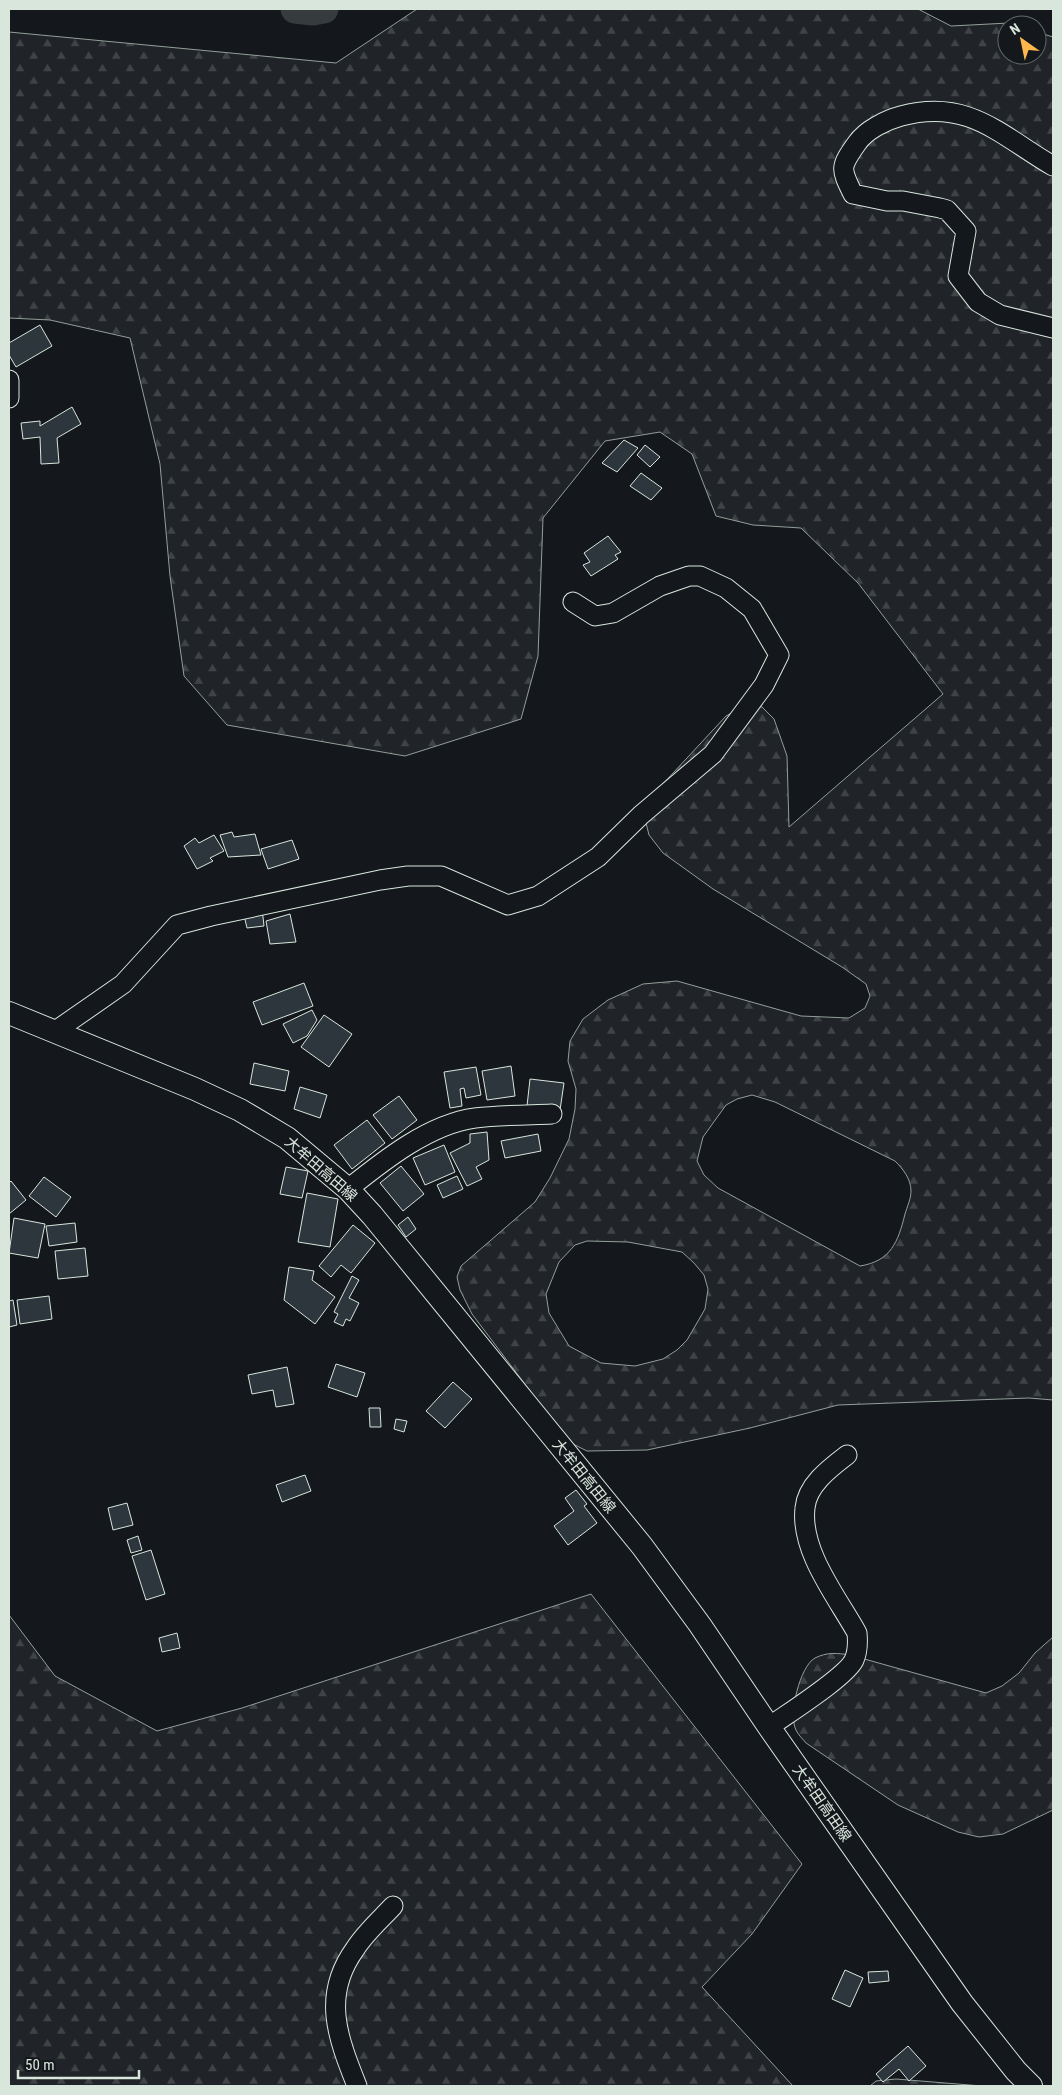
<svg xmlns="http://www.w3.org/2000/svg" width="1062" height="2095" font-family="'Roboto Condensed','Noto Sans JP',sans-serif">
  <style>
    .forest { fill: url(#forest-firs); stroke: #939e99; fill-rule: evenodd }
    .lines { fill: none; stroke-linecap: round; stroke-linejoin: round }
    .river { stroke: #363b3e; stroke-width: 29 }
    .building { fill: #2c363c; stroke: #d8e6dc }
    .minor-casing { stroke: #d8e6dc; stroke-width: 21 }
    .major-casing { stroke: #d8e6dc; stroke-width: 24 }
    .minor { stroke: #14181c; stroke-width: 19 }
    .major { stroke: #14181c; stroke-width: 22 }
    .labels { text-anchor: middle; stroke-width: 4; stroke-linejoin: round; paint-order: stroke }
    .street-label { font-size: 15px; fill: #d8e6dc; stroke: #14181c }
  </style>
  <defs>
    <pattern id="forest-firs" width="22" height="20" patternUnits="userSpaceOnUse" patternTransform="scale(1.25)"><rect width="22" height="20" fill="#202428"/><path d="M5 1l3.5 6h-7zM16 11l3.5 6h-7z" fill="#404447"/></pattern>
  </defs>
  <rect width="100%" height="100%" fill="#14181c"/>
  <!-- forest -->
  <path class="forest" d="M417 9H918L951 26 1009 23 1015 25H1007V55H1037V32L1053 37V1400L1029 1398 838 1405 750 1428 647 1450 587 1451 573 1444 552 1420 472 1314 460 1290 457 1277 461 1266 535 1202 550 1178 569 1139 575 1109 576 1089 568 1061 570 1041 583 1019 608 1000 643 984 677 981 801 1016 849 1018 865 1008 870 996 866 984 842 967 713 889 663 853 649 835 646 823 648 800 726 716 748 704 762 707 774 719 787 756 789 827 943 694 858 583 801 528 753 525 716 516 692 454 660 432 605 441 543 518 538 656 521 719 405 756 227 725 184 676 170 576 160 464 130 338 50 320 9 318V32L336 63ZM752 1095 775 1102 895 1161C903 1169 911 1179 911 1191 911 1199 907 1207 905 1214 898 1242 891 1261 860 1266L718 1188 704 1175 697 1161 703 1137 726 1105 737 1099ZM587 1241 628 1242 682 1252 694 1263 704 1275 708 1289 705 1309 687 1340 677 1350 663 1359 635 1366 601 1363 569 1346 549 1313 546 1294 559 1262 575 1245Z
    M591 1594 802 1864 752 1934 702 1987 793 2086H9V1615L55 1676 157 1731 242 1708Z
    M1053 1637V1810L1003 1834 979 1837 958 1832 898 1805 806 1743C803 1739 798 1735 796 1730 788 1715 800 1666 815 1658 827 1652 837 1653 850 1655L986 1693 1002 1686 1019 1673 1035 1653Z
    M896 2079 982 2086H983H870L876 2081Z"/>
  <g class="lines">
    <!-- river -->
    <path class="river" d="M295 9 313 11 324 9"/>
  </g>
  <!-- building -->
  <path class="building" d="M40 325 52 346 16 367 9 355V343Z
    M72 407 81 424 57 438 59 463 41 464 40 437 23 439 21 423 40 421V426Z
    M624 440 638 448 617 472 602 463Z
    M645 445 660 457 650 467 637 455Z
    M641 473 662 488 651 500 630 486Z
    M608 536 621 552 615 555 618 559 591 576 583 565 590 562 584 553Z
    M232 832 234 837 255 834 261 855 228 857 220 835Z
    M214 835 224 851 210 858 213 861 197 869 184 846 195 838 199 843Z
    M292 840 299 859 268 869 261 849Z
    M262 908 264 926 247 928 243 911Z
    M290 914 296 942 270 944 266 921Z
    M304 983 313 1006 262 1025 253 1002Z
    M312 1010 317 1020 307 1036 293 1043 283 1024Z
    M324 1015 352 1034 329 1067 301 1047Z
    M254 1063 289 1071 285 1091 250 1084Z
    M511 1066 515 1096 487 1100 482 1071Z
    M476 1067 481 1095 466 1098 464 1088 460 1089 462 1106 450 1108 444 1072Z
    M530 1079 564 1083 560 1110 527 1106Z
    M300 1087 327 1095 320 1118 294 1109Z
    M399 1096 417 1120 392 1139 373 1115Z
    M367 1120 385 1143 352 1169 334 1145Z
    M487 1132 489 1160 476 1167 482 1179 467 1186 450 1153 470 1143V1134Z
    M538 1134 541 1151 505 1158 501 1141Z
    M444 1145 455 1172 425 1185 413 1158Z
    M401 1166 424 1194 403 1211 380 1183Z
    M286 1167 308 1171 302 1198 280 1194Z
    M457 1176 463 1189 443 1198 437 1185Z
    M44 1177 71 1197 56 1217 29 1196Z
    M11 1181 26 1200 9 1214V1183Z
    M307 1193 338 1199 330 1247 298 1242Z
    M408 1217 416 1229 406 1237 398 1225Z
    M14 1218 45 1224 38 1258 9 1253Z
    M75 1223 77 1242 49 1246 46 1226Z
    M353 1225 375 1243 351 1273 341 1265 331 1277 319 1266Z
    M85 1248 88 1276 58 1279 55 1251Z
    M289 1267 314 1271 312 1280 335 1297 315 1324 284 1300Z
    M352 1276 359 1280 349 1298 359 1303 350 1321 346 1319 343 1326 334 1322 338 1314 334 1312Z
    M49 1296 52 1319 20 1324 17 1300Z
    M13 1300 17 1325 9 1327V1301Z
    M336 1364 365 1373 357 1397 328 1387Z
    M287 1367 294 1404 276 1407 273 1390 252 1394 248 1375Z
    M453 1382 472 1399 445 1428 426 1411Z
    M369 1408H380L381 1427H370Z
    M396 1419 407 1421 404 1432 394 1429Z
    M305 1475 311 1491 282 1502 276 1485Z
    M576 1490 587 1504 584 1506 597 1523 568 1545 554 1526 574 1511 565 1498Z
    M127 1503 133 1525 113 1530 108 1508Z
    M138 1536 142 1550 131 1553 127 1540Z
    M151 1550 165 1594 146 1600 132 1556Z
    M177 1633 180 1648 162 1652 159 1638Z
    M845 1970 863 1978 850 2007 832 1999Z
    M888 1971 889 1981 869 1983 868 1972Z
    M908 2046 926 2066 909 2081 899 2069 883 2082 876 2074Z"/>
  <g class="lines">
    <defs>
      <path id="minor" d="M1053 166C1000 135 968 98 901 116 886 120 866 130 857 143 840 167 840 168 853 194L887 201H903L940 208 947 210 966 231 958 276 978 302 1000 315 1053 328
        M9 380V398
        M54 1032 123 984 177 925 211 916 380 880 408 876H441L508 905 538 896 598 857 641 815 713 754 764 685 779 655 752 609 726 588 700 576H689L660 586 613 613 595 616 573 602
        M348 1189C383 1161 429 1124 475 1118 500 1115 527 1115 552 1114
        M769 1727C787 1714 846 1677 854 1660 858 1651 858 1643 857 1633 837 1597 800 1551 805 1508 807 1485 830 1468 847 1455
        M357 2086C338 2038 321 1996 355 1949 365 1933 380 1920 393 1906"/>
      <path id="major" d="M9 1013 195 1089 240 1110 287 1138 348 1189 372 1215 642 1546 700 1625 769 1727 962 2003 1016 2071 1031 2086"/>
    </defs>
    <!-- minor casing -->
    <use href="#minor" class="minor-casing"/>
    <!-- major casing -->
    <use href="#major" class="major-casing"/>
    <!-- minor -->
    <use href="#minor" class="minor"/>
    <!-- major -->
    <use href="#major" class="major"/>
  </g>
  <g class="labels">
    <!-- street labels -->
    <g class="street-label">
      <text transform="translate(321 1169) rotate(41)" y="5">大牟田高田線</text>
      <text transform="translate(584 1476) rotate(51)" y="5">大牟田高田線</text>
      <text transform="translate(822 1803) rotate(55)" y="5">大牟田高田線</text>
    </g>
  </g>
  <!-- border -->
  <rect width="1062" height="2095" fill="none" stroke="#d8e6dc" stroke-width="20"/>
  <!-- north arrow -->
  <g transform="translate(1022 40) rotate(327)"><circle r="24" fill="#14181c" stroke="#626a69"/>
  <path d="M0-4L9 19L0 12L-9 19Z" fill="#ffb74d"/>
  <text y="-8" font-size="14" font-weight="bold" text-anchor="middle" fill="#d8e6dc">N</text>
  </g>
  <!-- scale -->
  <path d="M18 2070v8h121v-8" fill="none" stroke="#d8e6dc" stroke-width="2.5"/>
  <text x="25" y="2070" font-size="15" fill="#d8e6dc" stroke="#14181c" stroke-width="4" paint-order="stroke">50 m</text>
</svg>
